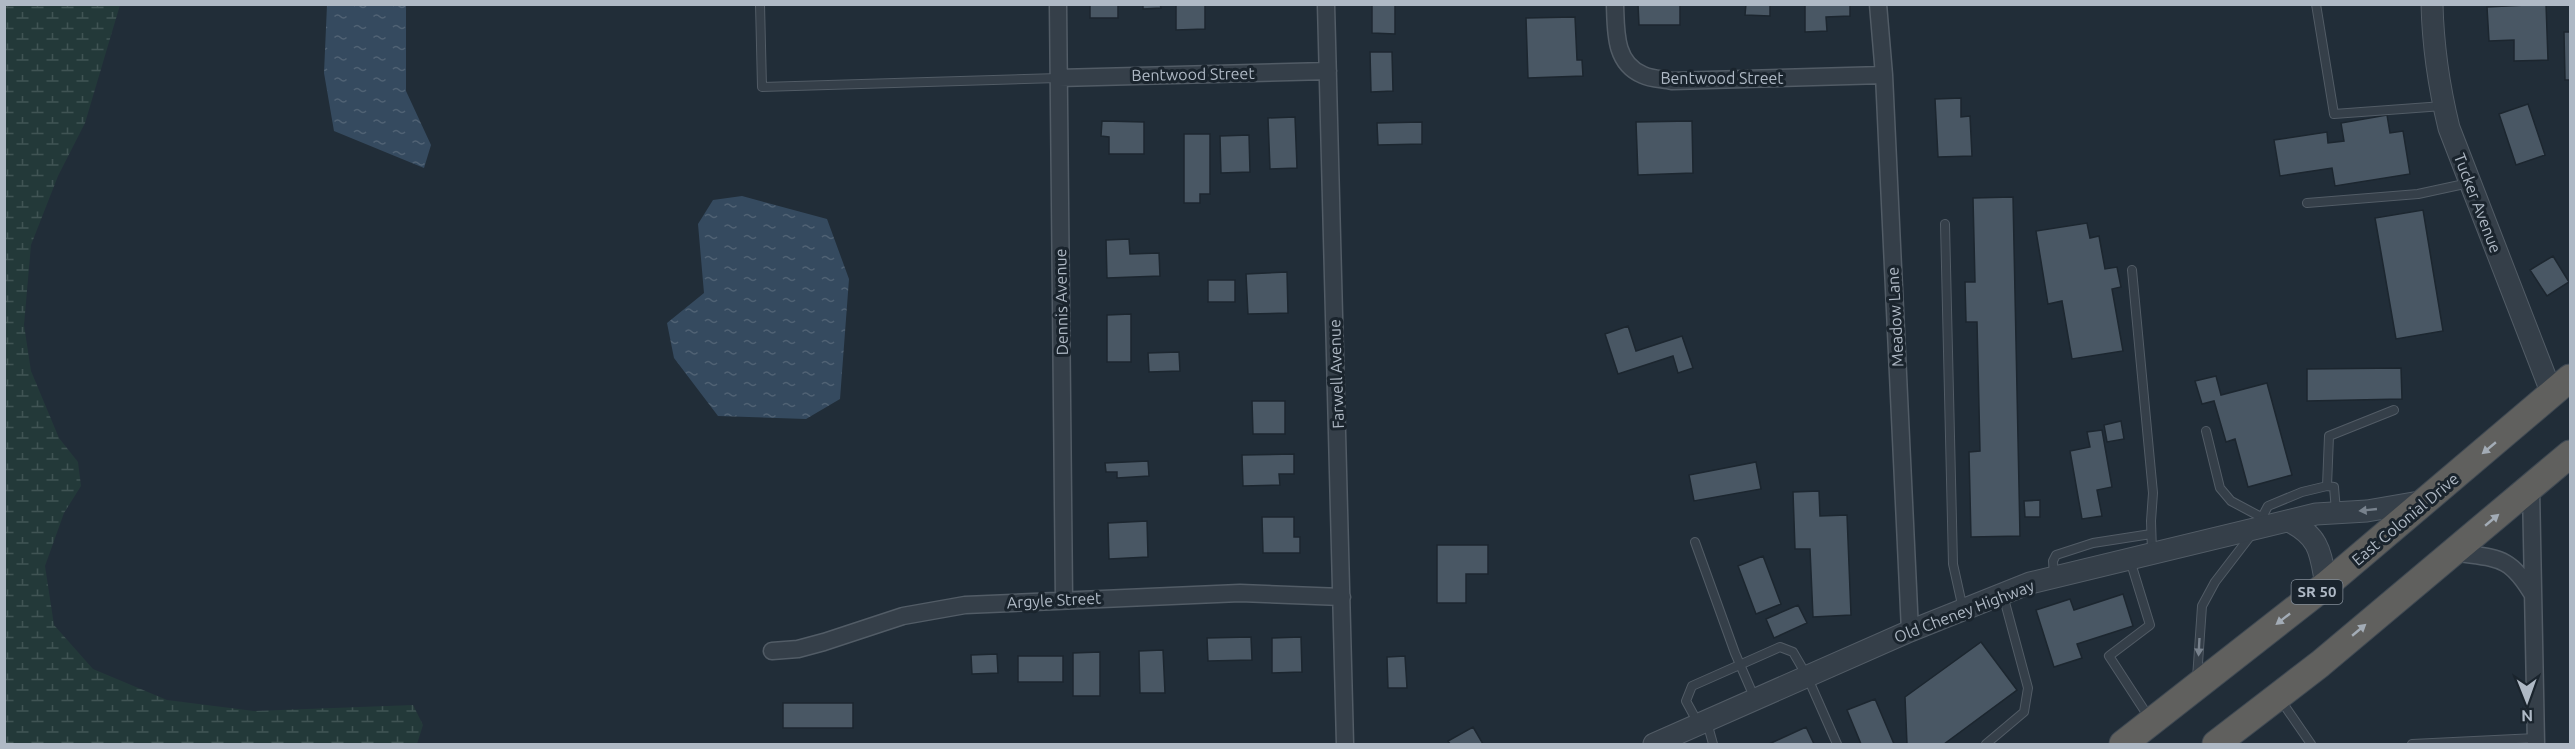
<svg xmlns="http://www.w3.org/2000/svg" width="2575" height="749" font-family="Ubuntu,sans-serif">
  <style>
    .wetland { fill: url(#wetland-marsh) }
    .water { fill: url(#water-ripples) }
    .building { fill: #495764; stroke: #1c262f; stroke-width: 1.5 }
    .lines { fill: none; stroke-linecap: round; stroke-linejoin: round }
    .service-casing { stroke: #525c66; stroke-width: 10 }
    .minor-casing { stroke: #525c66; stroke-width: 19 }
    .tertiary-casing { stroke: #525c66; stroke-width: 23 }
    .trunk-casing { stroke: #3f4953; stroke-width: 29 }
    .service { stroke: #353f49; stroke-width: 8 }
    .minor { stroke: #353f49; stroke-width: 16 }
    .tertiary { stroke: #353f49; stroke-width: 21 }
    .trunk { stroke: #60605e; stroke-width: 27 }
    .oneway { fill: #a3acb6 }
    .oneway2 { fill: #78828d }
    .labels { text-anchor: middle; stroke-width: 6; stroke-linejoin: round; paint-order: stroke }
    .shield { fill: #1a242d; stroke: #828c97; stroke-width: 1.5 }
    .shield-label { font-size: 15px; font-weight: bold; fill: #afb9c5 }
    .street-label { font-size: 16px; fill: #afb9c5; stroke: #1a242d }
  </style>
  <defs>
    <pattern id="wetland-marsh" width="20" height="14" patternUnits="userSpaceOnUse" patternTransform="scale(1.5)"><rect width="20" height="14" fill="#233939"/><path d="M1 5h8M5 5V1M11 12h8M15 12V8" fill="none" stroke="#405454"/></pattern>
    <pattern id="water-ripples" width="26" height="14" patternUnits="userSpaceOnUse" patternTransform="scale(1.5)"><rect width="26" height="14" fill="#354a5f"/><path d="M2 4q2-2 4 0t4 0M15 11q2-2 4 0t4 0" fill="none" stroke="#506274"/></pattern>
  </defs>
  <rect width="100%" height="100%" fill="#212d38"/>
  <!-- wetland -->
  <path class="wetland" d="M4 5H120L85 123 58 176 31 245 24 325 31 371 59 438 78 462 81 486 64 513 45 566 54 625 93 669 167 700 254 711 413 705 423 725 417 744H5Z"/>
  <!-- water -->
  <path class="water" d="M327 5H406V91L431 145 424 168 334 131 324 73Z
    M742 196 827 219 849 279 840 399 806 419 718 416 674 358 667 323 704 293 698 224 713 200Z"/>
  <!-- building -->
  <path class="building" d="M1090 4H1118V18H1090Z
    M1143 4H1160L1161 8 1143 9Z
    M1176 4H1205V29L1176 30Z
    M1372 4H1395V34L1372 33Z
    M1638 4H1680V25H1639Z
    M1746 4H1770V16L1745 15Z
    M1805 4H1850V16L1826 17 1827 31 1805 32Z
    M2546 4 2548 60 2514 61V40L2489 41 2487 7Z
    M1575 17 1577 60H1582L1583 76 1528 78 1526 18Z
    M2564 32H2570V80H2565Z
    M1370 52H1392L1393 91 1371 92Z
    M1961 98V117L1970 116 1972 156 1938 157 1935 99Z
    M2528 104 2545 155 2516 165 2499 114Z
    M2387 115 2390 133 2403 131 2410 174 2335 186 2332 168 2280 176 2274 140 2327 132 2328 143 2344 141 2341 123Z
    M1295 117 1297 168 1270 169 1268 118Z
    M1102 121 1144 122V154H1109V137L1101 136Z
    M1692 121 1693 173 1638 175 1636 122Z
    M1422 122V144L1378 145 1377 123Z
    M1184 134H1210V194H1200V203H1184Z
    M1249 135 1250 172 1221 173 1220 136Z
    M2013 197 2020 536 1971 537 1969 452 1980 451 1977 322H1966L1965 282H1975L1973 198Z
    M2423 210 2443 331 2396 339 2375 218Z
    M2087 223 2090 238 2099 236 2105 269 2117 267 2121 287 2112 289 2123 351 2072 359 2062 301 2048 304 2036 231Z
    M1129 239 1130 254 1159 253 1160 276 1107 278 1106 240Z
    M2553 256 2569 282 2547 296 2530 270Z
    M1287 272 1288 313 1248 314 1246 274Z
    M1208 280H1235V302H1208Z
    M1131 314V362H1107V315Z
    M1628 326 1636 351 1682 336 1693 368 1678 373 1673 356 1618 374 1605 334Z
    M1179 352 1180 371 1149 372 1148 353Z
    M2401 368 2402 399 2307 401V369Z
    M2216 376 2221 395 2267 383 2292 475 2248 487 2235 439 2226 442 2214 401 2202 404 2195 381Z
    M1252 401H1285V434H1253Z
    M2121 421 2124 439 2107 442 2104 425Z
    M2102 430 2112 487 2097 490 2102 516 2082 519 2070 451 2090 447 2087 432Z
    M1294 454V474H1279L1280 485 1243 486 1242 455Z
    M1148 461 1149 476 1117 478V472H1106L1105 463Z
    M1756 462 1761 489 1694 501 1689 475Z
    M1819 491 1820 516 1847 515 1851 615 1813 617 1810 549H1795L1793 492Z
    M2040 500V517H2025L2024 501Z
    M1262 517H1294V537H1300V553H1263Z
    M1147 521 1148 557 1109 559 1108 523Z
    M1437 545H1488V574H1466V603H1437Z
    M1763 556 1781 604 1756 614 1738 566Z
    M2123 594 2133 626 2077 644 2082 658 2054 667 2036 610 2070 599 2074 610Z
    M1798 605 1807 623 1774 638 1766 619Z
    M1251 637 1252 660 1208 661 1207 638Z
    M1301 637 1302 672 1272 673V638Z
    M1981 642 2017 690 1944 744H1907L1905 697Z
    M1163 650 1165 693H1140L1139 651Z
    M1100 652V696H1073V653Z
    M997 654 998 673 972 674 971 655Z
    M1018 656H1063V682H1018Z
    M1405 656 1407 688H1388L1387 657Z
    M1875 699 1894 744H1861L1847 710Z
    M783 703H853V728H783Z
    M1473 727 1483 744H1450L1448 741Z
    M1806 727 1814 744H1769Z"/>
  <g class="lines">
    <defs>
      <path id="service" d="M760 4 762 87 1058 78
        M2316 4 2334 114 2443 106
        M2307 203 2418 194 2469 183
        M1945 224 1953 564 1963 609
        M2132 270 2153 493 2151 521 2152 552
        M2206 431 2220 488 2231 501 2261 517
        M2327 486 2329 436 2394 410
        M1695 542 1735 653 1755 699
        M2130 560 2150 625 2109 656 2150 719
        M2054 576 2053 561 2056 555 2093 543 2151 534
        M2197 678 2202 606 2215 582 2255 530 2268 506 2302 492 2327 486 2334 487 2336 511
        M2280 699 2311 744
        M1707 722 1713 744
        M1698 723 1686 701 1692 686 1780 647 1793 652 1807 676 1837 744
        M1986 744 2024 712 2028 688 2003 595
        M2412 744 2536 738"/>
      <path id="minor" d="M1058 4 1064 600
        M1326 4 1345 744
        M1615 4C1616 31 1614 63 1643 75 1651 79 1663 79 1672 81L1884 75
        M1878 4 1884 75 1910 631
        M1058 78 1328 71
        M2531 488 2536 744
        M2453 552C2497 559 2509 554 2533 595
        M772 651 798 649 824 642 903 616 965 605 1240 593 1342 597"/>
      <path id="tertiary" d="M2432 4C2433 47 2439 87 2449 128L2552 394
        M2289 521C2321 538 2320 552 2326 585
        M1654 744 1910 631 2030 583 2316 514 2367 511 2425 501"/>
      <path id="trunk" d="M2123 744 2326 585 2570 378
        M2216 744 2320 664 2570 454"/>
    </defs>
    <!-- service casing -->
    <use href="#service" class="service-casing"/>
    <!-- minor casing -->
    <use href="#minor" class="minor-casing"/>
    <!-- tertiary casing -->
    <use href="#tertiary" class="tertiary-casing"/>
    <!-- trunk casing -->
    <use href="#trunk" class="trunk-casing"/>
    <!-- service -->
    <use href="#service" class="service"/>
    <!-- minor -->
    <use href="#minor" class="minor"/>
    <!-- tertiary -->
    <use href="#tertiary" class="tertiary"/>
    <!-- trunk -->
    <use href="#trunk" class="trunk"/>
  </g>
  <!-- one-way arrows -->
  <defs><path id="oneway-solid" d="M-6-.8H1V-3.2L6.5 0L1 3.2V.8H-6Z" transform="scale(1.5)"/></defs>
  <g class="oneway">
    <use href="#oneway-solid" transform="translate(2489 448) rotate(140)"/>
    <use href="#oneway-solid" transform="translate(2492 520) rotate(-40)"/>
    <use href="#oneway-solid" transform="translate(2283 619) rotate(142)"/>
    <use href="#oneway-solid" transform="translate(2359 630) rotate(-40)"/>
  </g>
  <g class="oneway2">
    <use href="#oneway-solid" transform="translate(2368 510) rotate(174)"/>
    <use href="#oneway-solid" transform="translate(2199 647) rotate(93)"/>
  </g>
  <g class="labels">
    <!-- shield labels -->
    <rect class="shield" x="2291.5" y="580" width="51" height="24" rx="4.5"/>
    <g class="shield-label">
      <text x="2317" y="597">SR 50</text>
    </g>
    <!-- street labels -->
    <g class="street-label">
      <text transform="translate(1193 74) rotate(-1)" y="6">Bentwood Street</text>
      <text x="1722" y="84">Bentwood Street</text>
      <text transform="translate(2478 203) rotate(69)" y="6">Tucker Avenue</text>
      <text transform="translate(1061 302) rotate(-91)" y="6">Dennis Avenue</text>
      <text transform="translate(1895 317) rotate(-93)" y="6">Meadow Lane</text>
      <text transform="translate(1336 374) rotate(-92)" y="6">Farwell Avenue</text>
      <text transform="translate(2405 519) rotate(-40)" y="6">East Colonial Drive</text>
      <text transform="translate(1054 600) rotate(-3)" y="6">Argyle Street</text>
      <text transform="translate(1964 611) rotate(-21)" y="6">Old Cheney Highway</text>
    </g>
  </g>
  <!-- border -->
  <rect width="2575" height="749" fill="none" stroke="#afb9c5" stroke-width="12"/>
  <!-- north arrow -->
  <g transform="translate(2527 701) rotate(179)" stroke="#1a242d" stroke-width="4.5" paint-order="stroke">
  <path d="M0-4.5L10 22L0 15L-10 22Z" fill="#afb9c5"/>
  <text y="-9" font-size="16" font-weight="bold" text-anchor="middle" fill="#afb9c5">N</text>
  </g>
</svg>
